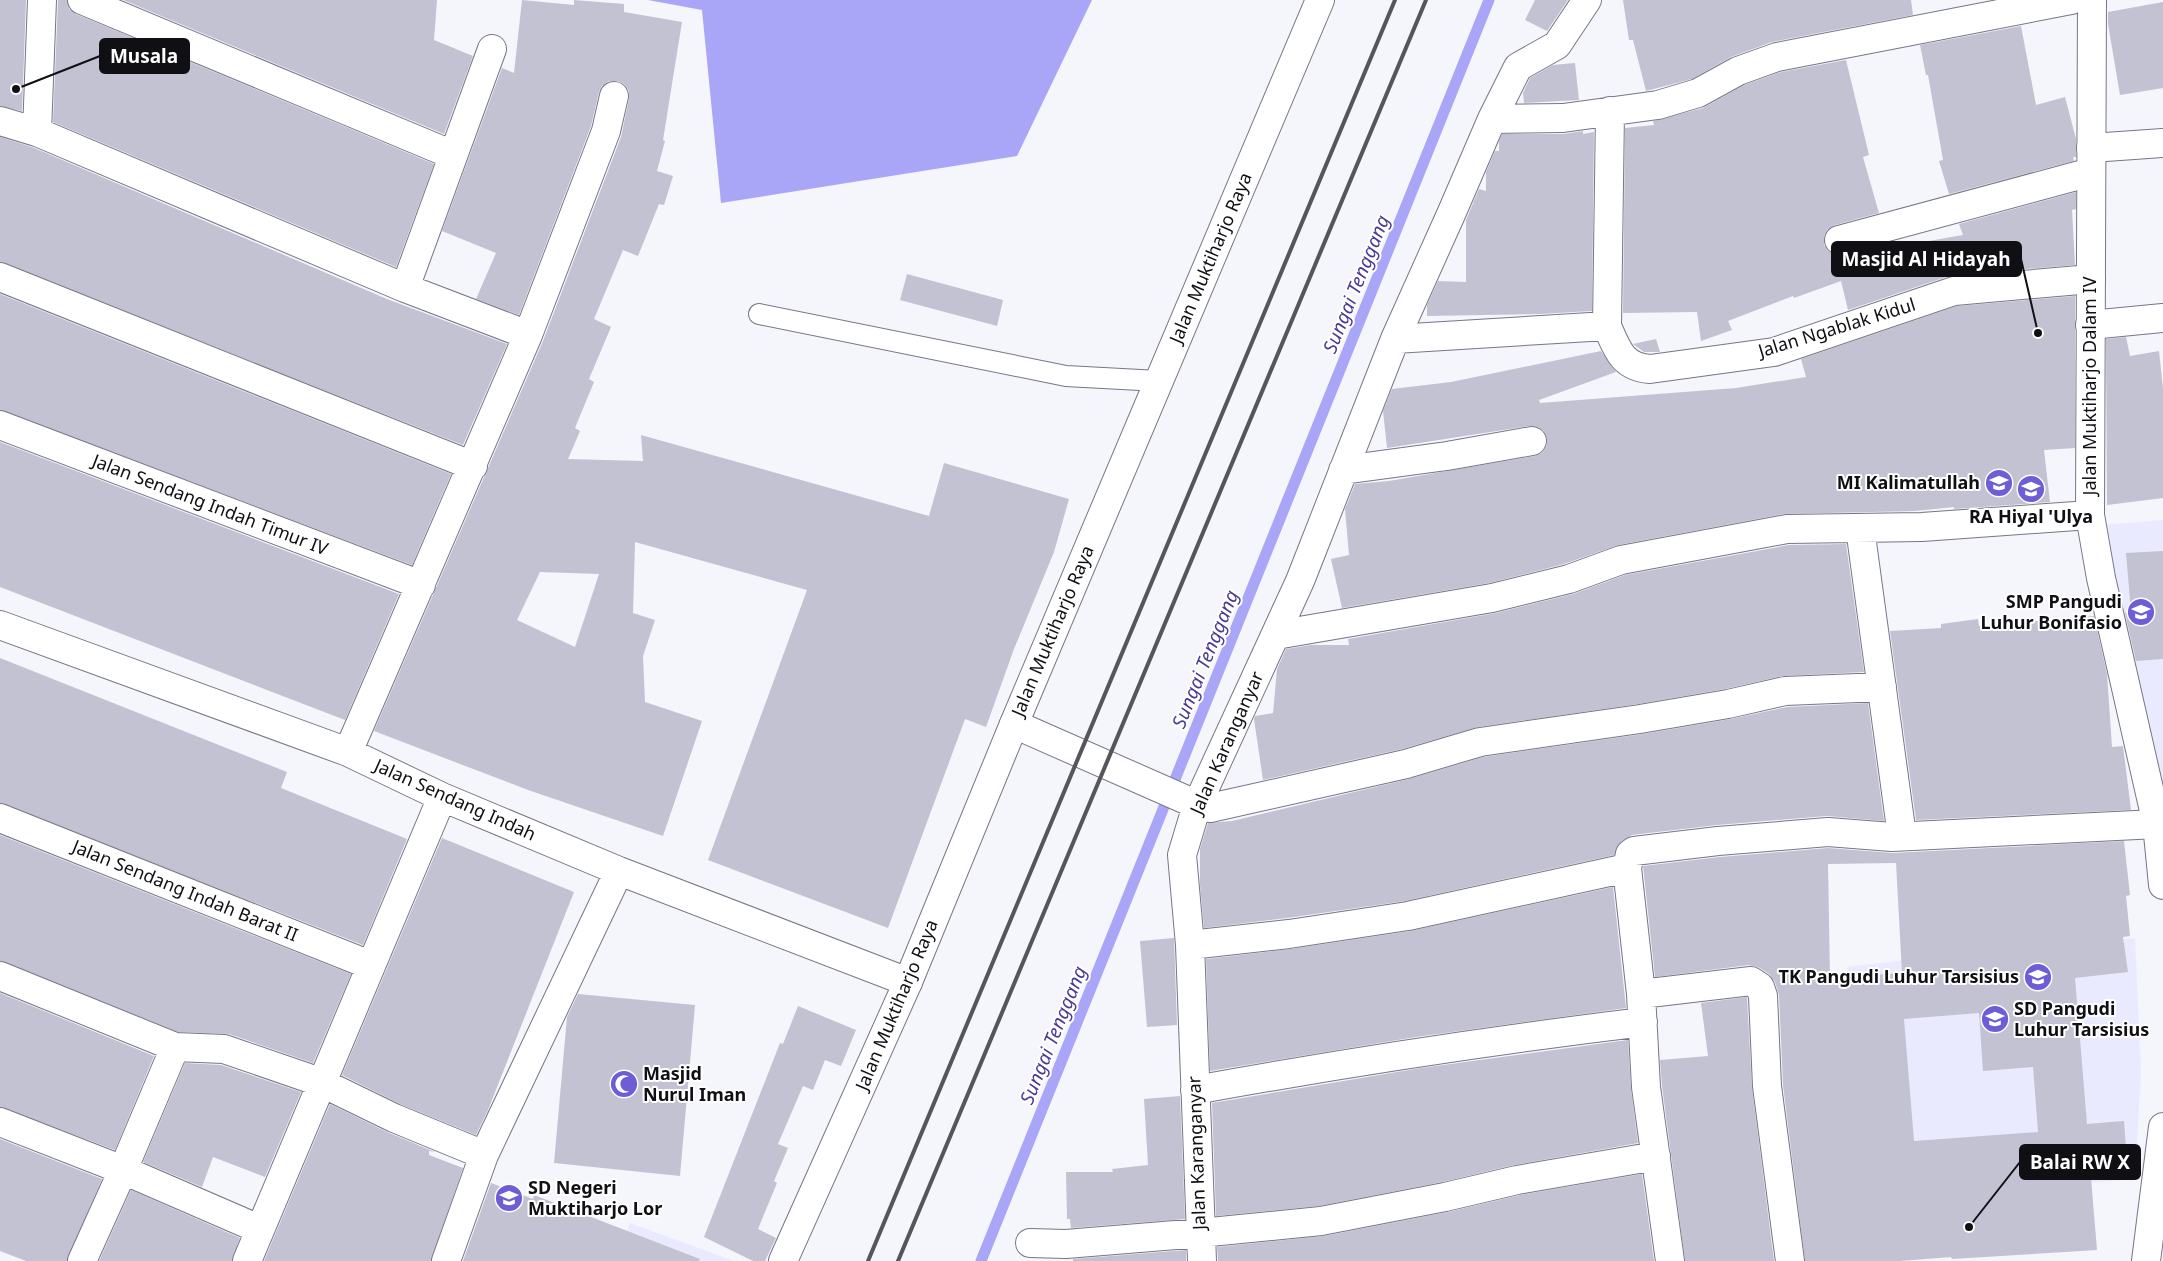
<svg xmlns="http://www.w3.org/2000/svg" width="2163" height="1261" font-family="'Noto Sans',sans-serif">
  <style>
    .built { fill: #eaeafe }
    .water { fill: #aaa6f7 }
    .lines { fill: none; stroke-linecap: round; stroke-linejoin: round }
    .stream { stroke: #aaa6f7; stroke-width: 11 }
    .building { fill: #c2c2d3; fill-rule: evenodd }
    .lane-casing { stroke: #767686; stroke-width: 22 }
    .street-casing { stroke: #767686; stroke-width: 30 }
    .secondary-casing { stroke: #767686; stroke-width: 30 }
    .lane { stroke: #fff; stroke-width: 20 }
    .street { stroke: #fff; stroke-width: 28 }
    .secondary { stroke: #fff; stroke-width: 28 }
    .rail { stroke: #55555b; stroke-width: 4 }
    .labels { text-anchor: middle; stroke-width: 4; stroke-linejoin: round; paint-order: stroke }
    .street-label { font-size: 18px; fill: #0f0f14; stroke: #fff }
    .poi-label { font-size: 18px; font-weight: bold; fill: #0f0f14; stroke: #fff; text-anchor: end }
    .water-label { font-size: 19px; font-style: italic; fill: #493a98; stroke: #fff }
    .leader { fill: none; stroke: #0f0f14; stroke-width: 2 }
    .callout-dot { fill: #0f0f14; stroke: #fff; stroke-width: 2 }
    .callout { fill: #0f0f14; stroke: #0f0f14; stroke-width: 2 }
    .callout-label { font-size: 19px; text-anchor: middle; font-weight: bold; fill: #fff }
  </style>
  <rect width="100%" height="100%" fill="#f5f5fc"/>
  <!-- built -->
  <path class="built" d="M2163 520V793L2100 525Z
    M2135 938 2141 1071 2135 1179 1865 1201 1847 967 1905 960Z
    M630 1223 734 1261H615Z"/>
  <!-- water -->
  <path class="water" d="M648 0H1092L1017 156 721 203 702 10Z"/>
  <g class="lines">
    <!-- stream -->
    <path class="stream" d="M981 1261 1489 0"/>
  </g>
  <!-- building -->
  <path class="building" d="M0 0H26L22 111 0 106Z
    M58 0H67L69 9 76 14 434 164 396 267 53 122Z
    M123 0H437L434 40 473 56 444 134Z
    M522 0 574 5V0L624 4V12L682 22 663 140 665 141 657 171 673 176 664 205 659 204 638 256 623 250 594 319 611 327 589 379 594 382 575 428 580 431 568 459 643 461 641 435 929 516 944 463 1069 499 1054 552 1014 649 986 727 965 719 888 928 708 860 807 590 635 542 633 613 655 620 643 656 645 702 702 721 663 836 528 790 374 731 543 341 621 137 629 99V91L624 84 618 81H609L602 86 599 92 591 126 519 315 476 299 496 253 442 231 502 68 514 73ZM540 572 599 574 575 647 517 620Z
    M1535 0H1568L1547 31 1525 20Z
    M1623 0H1911L1913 15 1772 42 1731 57 1692 79 1646 91 1633 40H1629Z
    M2163 2V88L2120 95 2108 24V12Z
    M2021 26 2036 105 2065 97 2076 139V157H2073L2074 161 1949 194 1939 161 1943 160 1928 75H1926L1920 45Z
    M1846 60 1869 155 1863 157 1879 213 1835 225 1828 229 1824 236V245L1828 251 1835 255H1843L1888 243 1889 248 1963 235 1959 224 2076 192V209L2072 210 2075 265 1952 275 1848 310 1841 281 1794 298 1793 296 1728 321 1732 330 1701 341 1697 312 1623 313 1625 128 1654 125 1653 121 1703 108 1744 85 1781 72Z
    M1575 63 1579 100 1524 103 1523 93 1530 78 1553 65Z
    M1583 131V134L1594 132 1592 311 1540 314 1427 316V305L1438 281 1466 282V220L1479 189 1486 191V172L1495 151H1499V141L1502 134H1563Z
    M0 137 32 147 387 299 507 344 463 445 0 262Z
    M907 274 1003 300 997 326 900 300Z
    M0 294 451 474 412 565 0 410Z
    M2075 296V448L2044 450 2050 502 1954 509V507L1915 511 1784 514 1618 545 1564 564 1489 583 1342 608 1331 559 1349 555 1345 509 1355 484 1389 481 1535 456 1542 453 1547 446V438L1544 431 1538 427 1530 426 1387 448 1383 411 1392 389 1451 382 1601 351 1616 372 1539 400 1540 403 1736 388 1806 377 1801 359 1957 306Z
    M2126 337 2130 356 2159 351 2163 388V498L2107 505 2106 339Z
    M1656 339 1660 352H1644L1633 344Z
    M0 442 399 594 345 720 0 587Z
    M1846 544 1864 672 1782 676 1725 689 1638 704 1478 727 1402 749 1263 780 1254 719 1255 716 1273 713 1277 669 1286 649 1311 645H1349L1348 639 1496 613 1573 594 1625 575 1789 545Z
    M2163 551V659L2136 661 2125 613 2131 612 2126 553Z
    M2094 616 2107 674 2112 747 2123 746 2131 810 1916 820 1890 631 1941 628V624L1978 619 1979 626Z
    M0 658 287 772 281 788 407 839 363 945 0 803Z
    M1868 703 1884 821 1827 816 1717 825 1632 835 1621 842 1614 855 1405 901 1287 918 1204 928 1200 885V849L1208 823 1232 821 1409 779 1483 757 1643 734 1731 719 1787 707Z
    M0 835 351 974 313 1063 229 1034 178 1032 0 961Z
    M442 838 574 892 488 1110 476 1135 400 1104 342 1075Z
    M2124 841 2130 895 2126 896 2130 936 2123 937 2128 972 2075 978 2087 1124 2124 1121 2128 1175 2091 1178 2097 1250 1952 1259 1951 1257 1900 1261H1805L1783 1085 1779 995 1775 982 1769 974 1760 968 1749 965 1655 977 1643 866 1720 857 1828 848 1893 853ZM1896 863 1902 973 1830 978 1828 864ZM1979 1013 1983 1071 2033 1067 2038 1132 1914 1141 1904 1019Z
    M1613 887 1626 1008 1416 1037 1210 1071 1206 959 1291 949 1410 931Z
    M1174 938 1177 1025 1147 1027 1140 941Z
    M0 993 154 1056 115 1150 0 1107Z
    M578 994 695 1005 680 1176 554 1163 567 1017Z
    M1747 997 1752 1088 1774 1261H1685L1662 1086 1660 1060 1708 1056 1701 1003Z
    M798 1006 856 1030 841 1066 825 1060 813 1090 803 1086 778 1144 788 1148 774 1181 777 1183 758 1229 776 1238 765 1261H753L704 1237 780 1043 783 1044Z
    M1628 1040 1631 1089 1638 1143 1514 1165 1442 1182 1319 1206 1216 1216 1212 1103 1421 1068Z
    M185 1063 221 1065 301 1092 265 1177 213 1157 202 1187 143 1162Z
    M1180 1096 1185 1219 1071 1228 1070 1219H1067L1066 1172H1113L1112 1169 1148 1165 1144 1099Z
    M330 1104 387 1132 435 1152 429 1151V1155L463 1168 431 1261H264Z
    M0 1139 102 1179 67 1261H26L0 1251Z
    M1642 1174 1654 1261H1218L1217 1247 1324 1236 1448 1212 1520 1195Z
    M491 1183 533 1199 534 1195 700 1259 699 1261H463Z
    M131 1190 240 1238 232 1261H99Z
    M1186 1250V1261H1073V1259Z"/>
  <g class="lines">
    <defs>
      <path id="lane" d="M759 314 1066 376 1159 381"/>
      <path id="street" d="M82 0 453 155
        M1492 119 1563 118 1658 105 1698 93 1738 71 1777 57 2071 0
        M0 121 37 132 405 288 528 335
        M37 132 42 0
        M2091 148 2163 143
        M1839 240 2091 172
        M0 277 473 466
        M405 288 492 49
        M2090 325 2163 318
        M1607 326 1610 111
        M1395 339 1607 326C1617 349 1622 367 1650 369L1774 352 1954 291 2091 279
        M0 425 421 585
        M1343 470 1447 456 1532 441
        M1860 528 1902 836
        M0 625 348 752 442 797 619 871 908 982
        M1276 635 1492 598 1569 579 1621 560 1787 529 1922 527 2090 515
        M1014 724 1200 806 1210 808 1406 764 1480 742 1640 719 1728 704 1785 691 1882 687
        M348 752 528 335 606 131 614 96
        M0 818 370 965
        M1190 945 1289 934 1408 916 1627 868
        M0 976 175 1047 224 1049 320 1082 394 1118 484 1155 619 871
        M1641 994 1751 981 1760 987 1763 996 1767 1086 1790 1261
        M1195 1090C1343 1063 1493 1040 1643 1022
        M0 1122 123 1170 259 1229
        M1030 1243 1066 1244 1200 1233 1321 1221 1445 1197 1517 1180 1656 1156
        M82 1261 123 1170 175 1047
        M247 1261 442 797
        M446 1261 484 1155
        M1202 1261 1190 945 1182 855 1197 805 1300 581 1395 339 1452 212 1492 119 1518 67 1557 45 1587 0
        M1670 1261 1646 1087 1641 994 1627 868 1630 854 1634 851 1718 841 1828 832 1892 837 2157 824"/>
      <path id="secondary" d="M2092 0 2090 515 2101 578 2157 824 2163 885
        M783 1261 908 982 1014 724 1320 0
        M2146 1261 2163 1127"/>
    </defs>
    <!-- lane casing -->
    <use href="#lane" class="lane-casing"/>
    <!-- street casing -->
    <use href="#street" class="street-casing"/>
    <!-- secondary casing -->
    <use href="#secondary" class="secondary-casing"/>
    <!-- lane -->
    <use href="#lane" class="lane"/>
    <!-- street -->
    <use href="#street" class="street"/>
    <!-- secondary -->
    <use href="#secondary" class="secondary"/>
    <!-- rail -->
    <path class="rail" d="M868 1261 1395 0
      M898 1261 1426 0"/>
  </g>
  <!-- icons -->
  <defs>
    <symbol id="school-disc" viewBox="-11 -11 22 22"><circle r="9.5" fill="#6e5dd7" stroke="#fff"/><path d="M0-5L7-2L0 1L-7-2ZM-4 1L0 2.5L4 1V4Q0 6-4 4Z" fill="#fff"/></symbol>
    <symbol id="mosque-disc" viewBox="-11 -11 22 22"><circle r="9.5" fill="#6e5dd7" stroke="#fff"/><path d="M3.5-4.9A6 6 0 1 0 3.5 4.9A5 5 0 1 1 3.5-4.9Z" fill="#fff"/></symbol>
  </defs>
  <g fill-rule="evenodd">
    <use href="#school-disc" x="1983" y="467" width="32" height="32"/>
    <use href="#school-disc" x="2015" y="473" width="32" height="32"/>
    <use href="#school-disc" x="2125" y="596" width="32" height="32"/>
    <use href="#school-disc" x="2022" y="961" width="32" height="32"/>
    <use href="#school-disc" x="1979" y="1003" width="32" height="32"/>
    <use href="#mosque-disc" x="608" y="1068" width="32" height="32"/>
    <use href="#school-disc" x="493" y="1182" width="32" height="32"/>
  </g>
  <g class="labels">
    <!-- street labels -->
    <g class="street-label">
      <text transform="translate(1211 258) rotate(-67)" y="6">Jalan Muktiharjo Raya</text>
      <text transform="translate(1837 328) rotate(-17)" y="6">Jalan Ngablak Kidul</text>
      <text transform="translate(2090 386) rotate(-90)" y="6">Jalan Muktiharjo Dalam IV</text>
      <text transform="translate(210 505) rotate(21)" y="6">Jalan Sendang Indah Timur IV</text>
      <text transform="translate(1053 631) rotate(-67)" y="6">Jalan Muktiharjo Raya</text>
      <text transform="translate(1227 743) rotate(-66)" y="6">Jalan Karanganyar</text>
      <text transform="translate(455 800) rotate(24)" y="6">Jalan Sendang Indah</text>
      <text transform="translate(185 891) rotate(22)" y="6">Jalan Sendang Indah Barat II</text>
      <text transform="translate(897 1005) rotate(-67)" y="6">Jalan Muktiharjo Raya</text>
      <text transform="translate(1197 1153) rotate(-92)" y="6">Jalan Karanganyar</text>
    </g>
    <!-- poi labels -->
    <g class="poi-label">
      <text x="1980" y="489">MI Kalimatullah</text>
      <text x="2031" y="523" text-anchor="middle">RA Hiyal 'Ulya</text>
      <text x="2122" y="608">SMP Pangudi<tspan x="2122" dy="21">Luhur Bonifasio</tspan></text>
      <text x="2019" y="983">TK Pangudi Luhur Tarsisius</text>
      <text x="2014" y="1015" text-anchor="start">SD Pangudi<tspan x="2014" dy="21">Luhur Tarsisius</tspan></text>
      <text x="643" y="1080" text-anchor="start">Masjid<tspan x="643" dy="21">Nurul Iman</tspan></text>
      <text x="528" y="1194" text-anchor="start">SD Negeri<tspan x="528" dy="21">Muktiharjo Lor</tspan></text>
    </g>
    <!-- water labels -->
    <g class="water-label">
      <text transform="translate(1356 284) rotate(-68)" y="7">Sungai Tenggang</text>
      <text transform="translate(1205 659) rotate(-68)" y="7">Sungai Tenggang</text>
      <text transform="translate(1053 1035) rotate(-68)" y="7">Sungai Tenggang</text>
    </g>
  </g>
  <!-- callouts -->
  <path class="leader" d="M16 89L100 56M2038 333L2021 259M1969 1227L2020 1162"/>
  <g class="callout-dot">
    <circle cx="16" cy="89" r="5"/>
    <circle cx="2038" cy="333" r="5"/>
    <circle cx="1969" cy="1227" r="5"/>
  </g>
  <g class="callout">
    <rect x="100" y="39" width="89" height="34" rx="5"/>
    <rect x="1832" y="242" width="189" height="34" rx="5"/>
    <rect x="2020" y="1145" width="120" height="34" rx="5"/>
  </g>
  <g class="callout-label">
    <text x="144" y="63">Musala</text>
    <text x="1926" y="266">Masjid Al Hidayah</text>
    <text x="2080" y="1169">Balai RW X</text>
  </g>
</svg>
